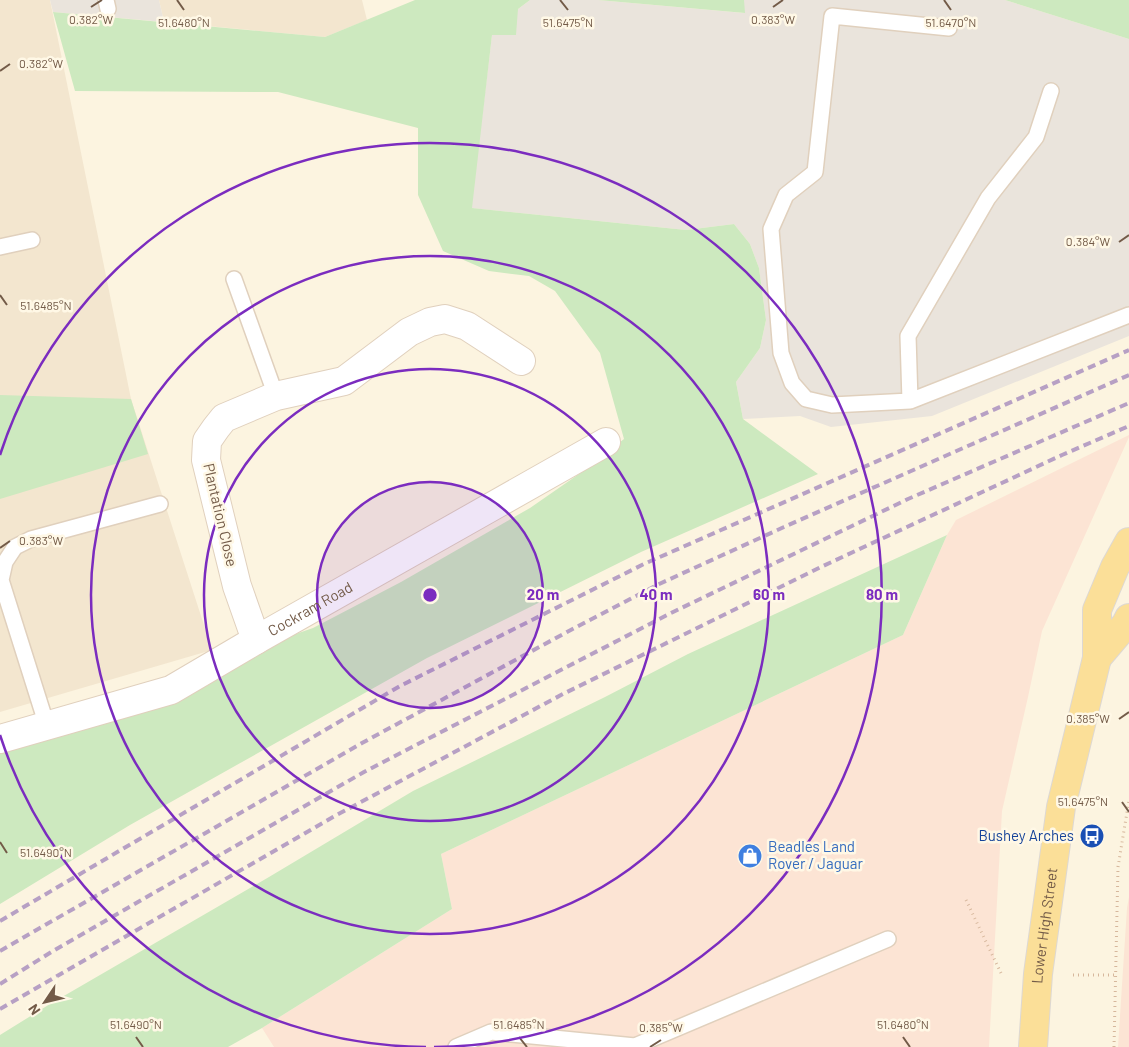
<svg xmlns="http://www.w3.org/2000/svg" width="1129" height="1047" font-family="Barlow,sans-serif">
  <style>
    .residential { fill: #f3e6cf }
    .commercial { fill: #fce4d4 }
    .industrial { fill: #eae4dc }
    .green { fill: #cde9bf }
    .lines { fill: none; stroke-linecap: round; stroke-linejoin: round }
    .lane-casing { stroke: #e0d0bd; stroke-width: 18 }
    .street-casing { stroke: #e0d0bd; stroke-width: 30 }
    .primary-casing { stroke: #ddd8d3; stroke-width: 30 }
    .path { stroke: #d6b79c; stroke-width: 3; stroke-dasharray: 1 4; stroke-linecap: butt }
    .lane { stroke: #fff; stroke-width: 15 }
    .street { stroke: #fff; stroke-width: 28 }
    .primary { stroke: #fbdf98; stroke-width: 28 }
    .rail { stroke: #b7a0c4; stroke-width: 4; stroke-dasharray: 8 5; stroke-linecap: butt }
    .ticks { fill: none; stroke: #735b48; stroke-width: 2 }
    .ring { fill: none; stroke: #7b2cbf; stroke-width: 2.5 }
    .labels { text-anchor: middle; stroke-width: 5; stroke-linejoin: round; paint-order: stroke }
    .street-label { font-size: 15px; fill: #735b48; stroke: #fff8e6 }
    .transit-label { font-size: 15px; fill: #164399; stroke: #fff8e6; text-anchor: end }
    .shop-label { font-size: 15px; fill: #366cbe; stroke: #fff8e6; text-anchor: start }
    .ticks-label { font-size: 12px; text-anchor: middle; fill: #735b48; stroke: #fff8e6; stroke-width: 5; stroke-linejoin: round; paint-order: stroke }
    .centre { fill: #7b2cbf; stroke: #fff8e6; stroke-width: 2.5 }
    .ring-label { font-size: 15px; text-anchor: middle; font-weight: bold; fill: #7b2cbf; stroke: #fff8e6; stroke-width: 5; stroke-linejoin: round; paint-order: stroke }
  </style>
  <rect width="100%" height="100%" fill="#fcf4e0"/>
  <!-- residential -->
  <path class="residential" d="M0 0H50L131 399 212 650 0 712Z
    M159 0H362L367 20 325 37 164 22Z"/>
  <!-- commercial -->
  <path class="commercial" d="M1129 435V437L1042 631 1028 697 1002 811 989 1047H274L262 1028 452 909 441 854 903 635 947 535 956 520Z
    M1129 897V1047H1118L1127 908Z"/>
  <!-- industrial -->
  <path class="industrial" d="M50 0H159L164 22 53 12Z
    M530 0H598L744 13V0H1005L1129 39V336L932 416 831 427 800 416 743 419 736 382 760 348 766 320 759 268 750 244 734 224 686 230 471 208 492 35 518 9Z"/>
  <!-- green -->
  <path class="green" d="M415 0H530L518 9 516 35H492L472 208 686 230 734 224 750 244 759 268 766 320 760 348 736 382 743 419 818 474 641 552 427 658 130 825 0 904V751L250 650 313 628 401 582 530 508 579 474 624 439 600 353 555 291 529 276 489 271 443 251 418 195V128L278 92 75 91 53 12 325 37Z
    M598 0H744L745 13Z
    M1005 0H1129V39Z
    M0 395 131 399 148 454 0 499Z
    M947 535 903 635 441 854 452 909 262 1028 228 1047H0V1035L50 1004 269 877 413 791 605 697 688 654Z"/>
  <g class="lines">
    <defs>
      <path id="lane" d="M106 0 108 9
        M949 28 832 16 815 172 786 195 771 229 781 353 792 383 806 399 832 405 910 401 1129 315
        M0 247 32 240
        M234 279 276 396
        M910 401 908 336 988 198 1036 137 1051 91
        M47 726 1 580 5 562 15 547 31 539 160 504
        M456 1047 491 1032 635 1046 888 939"/>
      <g id="street">
        <path d="M256 640 237 586 206 460 207 441 216 428 224 418 276 396 344 381 409 332 430 322 445 319 467 326 521 361"/>
        <path id="s1" d="M0 739 171 690 256 640 606 442"/>
      </g>
      <g id="primary">
        <path d="M1097 658 1126 624 1129 618"/>
        <path id="s2" d="M1033 1047 1038 974 1061 807 1097 658V610L1115 567 1129 542"/>
      </g>
    </defs>
    <!-- lane casing -->
    <use href="#lane" class="lane-casing"/>
    <!-- street casing -->
    <use href="#street" class="street-casing"/>
    <!-- primary casing -->
    <use href="#primary" class="primary-casing"/>
    <!-- path -->
    <path class="path" d="M966 900 1001 973
      M1073 975H1116
      M1114 1047 1118 867 1129 800"/>
    <!-- lane -->
    <use href="#lane" class="lane"/>
    <!-- street -->
    <use href="#street" class="street"/>
    <!-- primary -->
    <use href="#primary" class="primary"/>
    <!-- rail -->
    <path class="rail" d="M0 921 400 686 644 564 1129 350
      M0 951 362 743 567 632 657 585 784 527 1129 375
      M0 984 53 951 364 772 669 614 908 499 1129 403
      M0 1009 333 817 563 694 823 566 1062 455 1129 426"/>
  </g>
  <!-- ticks -->
  <path class="ticks" d="M177 0 184 10M560 0 568 10M944 0 951 10M91 7 102 0M773 7 783 0M0 71 10 64M1119 242 1129 235M0 295 7 305M0 548 10 541M1119 719 1129 712M1122 802 1129 812M0 842 7 853M136 1037 143 1047M519 1037 527 1047M903 1037 910 1047M650 1047 661 1040"/>
  <!-- distance rings -->
  <circle cx="430" cy="595" r="113" fill="#7b2cbf" fill-opacity=".12"/>
  <g class="ring">
    <circle cx="430" cy="595" r="113"/>
    <circle cx="430" cy="595" r="226"/>
    <circle cx="430" cy="595" r="339"/>
    <path d="M426 1047A452 452 0 0 1 0 735M0 455A452 452 0 1 1 434 1047"/>
  </g>
  <!-- icons -->
  <defs>
    <symbol id="bus-disc" viewBox="-11 -11 22 22"><circle r="9.5" fill="#1a4fb4" stroke="#fff8e6"/><path d="M-5-6H5V4H4V6H2V4H-2V6H-4V4H-5ZM-3.5-4V0h7V-4ZM-3.5 1.2v1.5H-2V1.2ZM2 1.2v1.5H3.5V1.2Z" fill="#fff"/></symbol>
    <symbol id="shop-disc" viewBox="-11 -11 22 22"><circle r="9.5" fill="#3f7fe0" stroke="#fff8e6"/><path d="M-5-2.5h2.3a2.7 3.5 0 0 1 5.4 0H5L5.5 6h-11ZM-1.5-2.5h3a1.5 2.3 0 0 0-3 0Z" fill="#fff"/></symbol>
  </defs>
  <g fill-rule="evenodd">
    <use href="#bus-disc" x="1078" y="822" width="28" height="28"/>
    <use href="#shop-disc" x="736" y="842" width="28" height="28"/>
  </g>
  <g class="labels">
    <!-- street labels -->
    <g class="street-label">
      <text transform="translate(220 515) rotate(77)" y="5">Plantation Close</text>
      <text dy="5" stroke="none"><textPath href="#s1" startOffset="339">Cockram Road</textPath></text>
      <text dy="5" stroke="none"><textPath href="#s2" startOffset="122">Lower High Street</textPath></text>
    </g>
    <!-- transit labels -->
    <g class="transit-label">
      <text x="1074" y="841">Bushey Arches</text>
    </g>
    <!-- shop labels -->
    <g class="shop-label">
      <text x="768" y="852">Beadles Land<tspan x="768" dy="17">Rover / Jaguar</tspan></text>
    </g>
  </g>
  <g class="ticks-label">
    <text x="91" y="24">0.382°W</text>
    <text x="773" y="24">0.383°W</text>
    <text x="184" y="27">51.6480°N</text>
    <text x="568" y="27">51.6475°N</text>
    <text x="951" y="27">51.6470°N</text>
    <text x="41" y="68">0.382°W</text>
    <text x="1088" y="246">0.384°W</text>
    <text x="46" y="310">51.6485°N</text>
    <text x="41" y="545">0.383°W</text>
    <text x="1088" y="723">0.385°W</text>
    <text x="1083" y="806">51.6475°N</text>
    <text x="46" y="857">51.6490°N</text>
    <text x="136" y="1029">51.6490°N</text>
    <text x="519" y="1029">51.6485°N</text>
    <text x="903" y="1029">51.6480°N</text>
    <text x="661" y="1032">0.385°W</text>
  </g>
  <circle cx="430" cy="595" r="8" class="centre"/>
  <g class="ring-label">
    <text x="543" y="600">20 m</text>
    <text x="656" y="600">40 m</text>
    <text x="769" y="600">60 m</text>
    <text x="882" y="600">80 m</text>
  </g>
  <!-- north arrow -->
  <g transform="translate(45 1002) rotate(235)" stroke="#fff8e6" stroke-width="4" paint-order="stroke">
  <path d="M0-4L9 19L0 12L-9 19Z" fill="#735b48"/>
  <text y="-8" font-size="14" font-weight="bold" text-anchor="middle" fill="#735b48">N</text>
  </g>
</svg>
